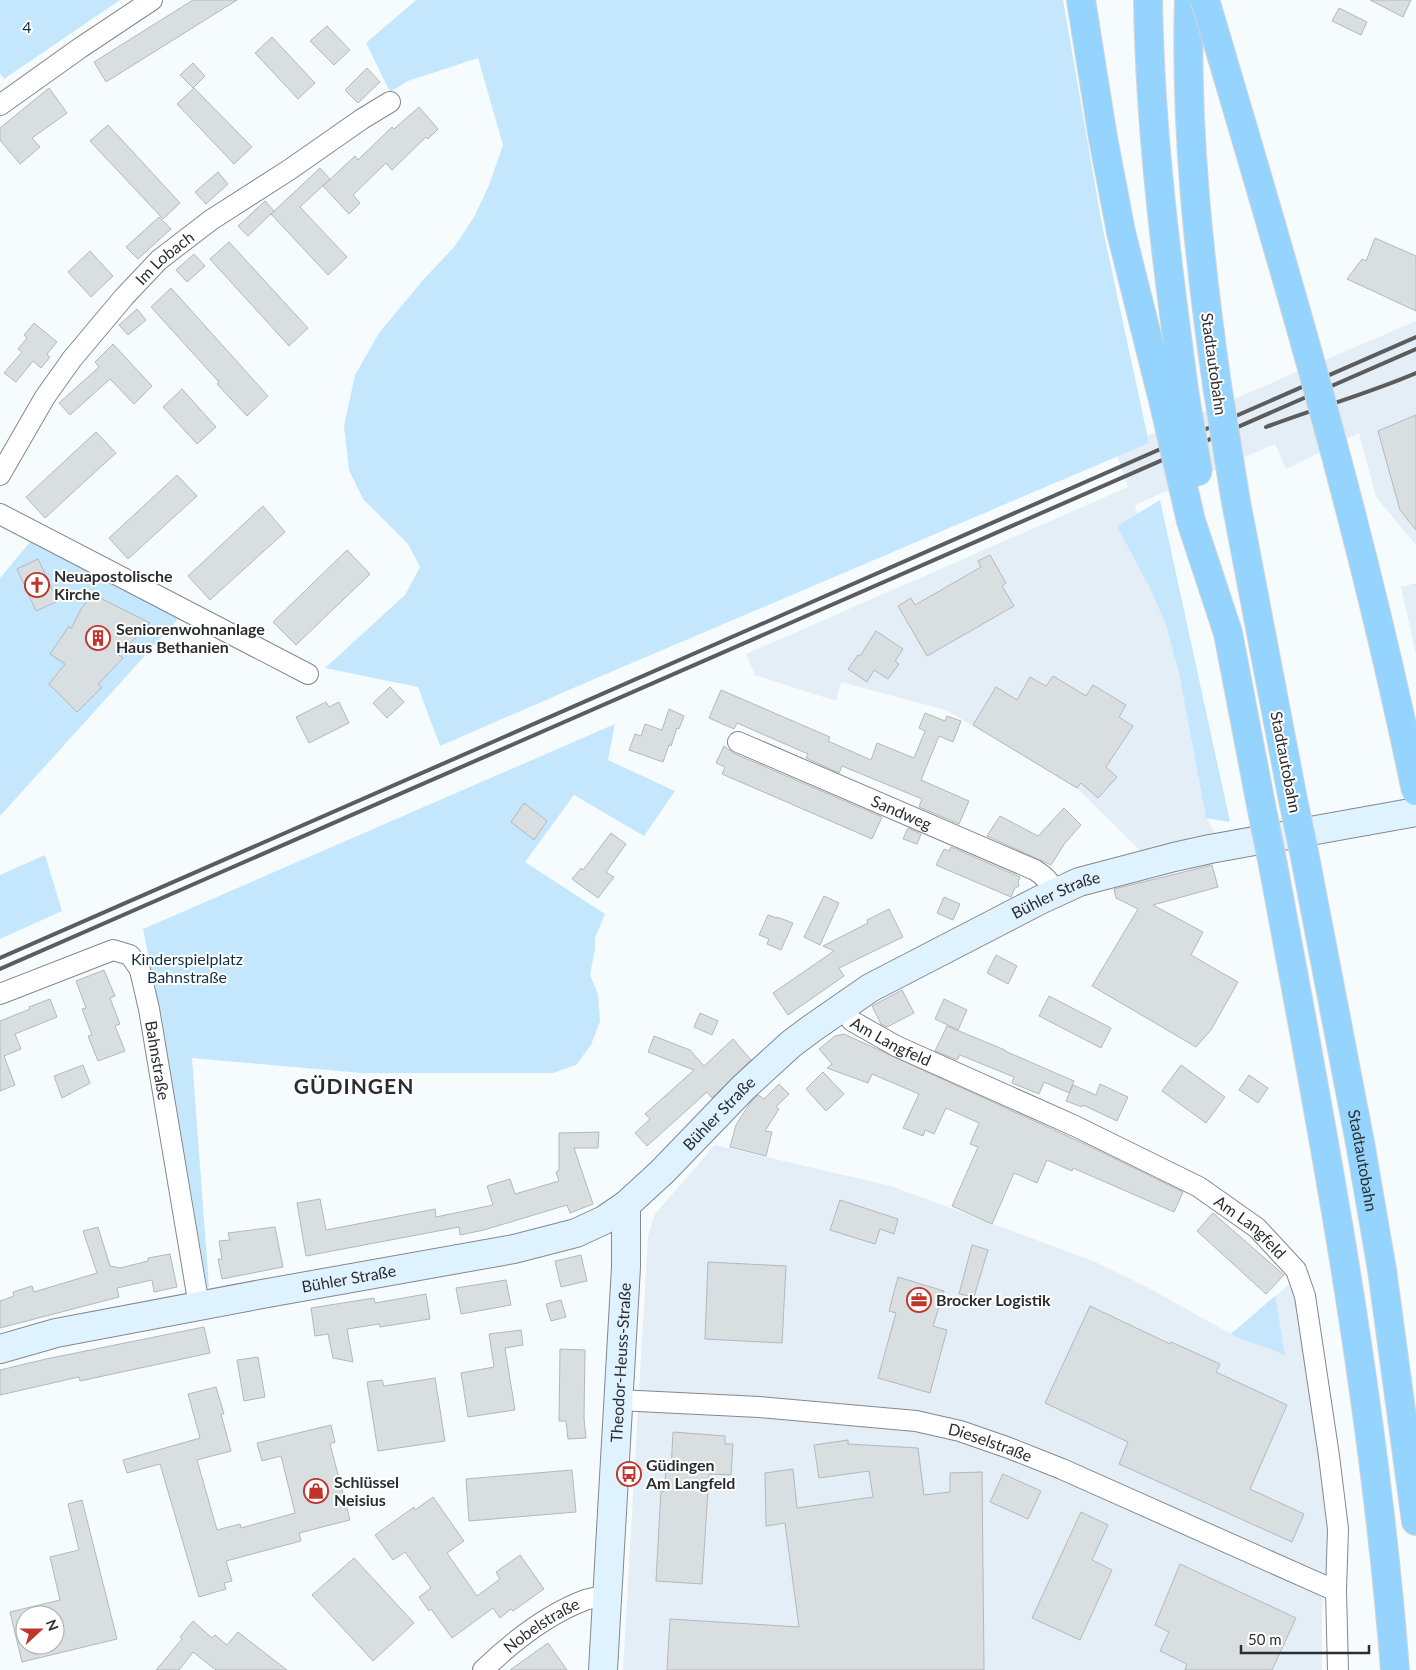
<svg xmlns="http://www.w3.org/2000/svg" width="1416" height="1670" font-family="Lato,sans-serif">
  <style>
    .built { fill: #e3eef7 }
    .green { fill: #c5e7fe }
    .building { fill: #d9dee1; stroke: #b4b8bb; fill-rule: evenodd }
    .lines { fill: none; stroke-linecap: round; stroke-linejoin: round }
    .street-casing { stroke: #84888b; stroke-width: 22 }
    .secondary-casing { stroke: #84888b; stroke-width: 30 }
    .highway-casing { stroke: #d5d5d5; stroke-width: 30 }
    .street { stroke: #fff; stroke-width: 20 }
    .secondary { stroke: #dff2ff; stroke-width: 28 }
    .highway { stroke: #94d4ff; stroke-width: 28 }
    .rail { stroke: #5a5c5e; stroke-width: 4 }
    .highway-bridge-casing { stroke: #d5d5d5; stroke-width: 30; stroke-linecap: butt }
    .highway-bridge { stroke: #94d4ff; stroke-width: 28 }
    .labels { text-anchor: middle; stroke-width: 4; stroke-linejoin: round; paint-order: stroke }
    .park-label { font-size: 16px; fill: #113145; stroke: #fff }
    .street-label { font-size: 16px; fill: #2c2d2f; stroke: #fff }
    .poi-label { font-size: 16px; font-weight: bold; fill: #2c2d2f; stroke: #fff; text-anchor: start }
    .district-label { font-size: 21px; font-weight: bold; letter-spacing: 1px; fill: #2c2d2f; stroke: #fff }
  </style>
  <rect width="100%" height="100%" fill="#f6fbfe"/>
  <!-- built -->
  <path class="built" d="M1416 321V545L1376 497 1359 433 1286 469 1275 444 1135 505 1179 673 1206 817 1225 850 1156 866 1077 788 946 710 841 682 836 701 755 675 746 654 1128 487 1115 450Z
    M1416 583V654L1401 587Z
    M715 1145 891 1186 1093 1261 1145 1286 1231 1334 1293 1281 1332 1517 1322 1611V1670H623L648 1236 655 1214Z"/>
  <!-- green -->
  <path class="green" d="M0 0H120L4 79 0 73Z
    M416 0H1063L1102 225 1149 443 599 677 440 746 418 687 325 668 405 595 420 567 408 544 363 499 349 470 344 426 355 375 379 333 423 280 455 246 474 217 489 185 503 145 478 58 408 81 390 92 366 43Z
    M1160 500 1230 822 1206 818 1179 673 1166 625 1151 590 1117 526Z
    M30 542 179 618 0 816V578Z
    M615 724 608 760 675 791 644 836 574 795 525 862 605 914 595 938V949L590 975 598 994 600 1021 591 1045 576 1065 553 1073H361L192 1058 209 1287H207L163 1030 143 929Z
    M45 855 62 911 0 939V875Z
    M1275 1296 1285 1356C1268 1345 1248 1344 1231 1334Z"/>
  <!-- building -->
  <path class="building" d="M193 0H237L106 82 94 62Z
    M1370 0H1411L1403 17Z
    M1339 8 1367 22 1361 35 1332 21Z
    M327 26 350 50 334 65 310 41Z
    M272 37 315 83 298 99 255 53Z
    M193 63 205 76 193 88 180 75Z
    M367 68 380 82 358 103 345 90Z
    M49 88 67 113 32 138 40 147 20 164 0 140V128Z
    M194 88 252 147 234 164 177 104Z
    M419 107 438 129 428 139 426 137 392 170 386 163 353 195 360 203 349 214 323 186 355 156 358 160 392 127 394 129Z
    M108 125 180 203 163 219 90 141Z
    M320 168 330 179 300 207 347 257 328 275 271 214Z
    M218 172 228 184 206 204 195 192Z
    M265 201 274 211 248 236 238 226Z
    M159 217 171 229 138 259 126 247Z
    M1375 238 1416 256V311L1347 279 1362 259 1366 261Z
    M229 242 308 328 289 346 210 259Z
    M90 251 113 276 91 297 68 272Z
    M194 254 205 266 187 282 176 270Z
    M171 288 268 396 247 416 217 384 219 382 151 307Z
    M137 309 146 320 128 335 119 325Z
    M34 323 57 342 47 354 50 357 41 368 33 361 16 382 4 373 22 352 18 349 27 338 24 335Z
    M113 344 152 386 134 404 110 379 70 415 59 403 99 367 95 362Z
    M182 389 216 427 197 444 163 407Z
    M1416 415V530L1400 510 1378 431Z
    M96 432 116 453 45 518 26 497Z
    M177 475 197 496 128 559 109 538Z
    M263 506 285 532 210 600 188 576Z
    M347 550 370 574 296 645 273 622Z
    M990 555 1006 583 1002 586 1014 606 927 656 898 606 911 598 915 605 981 567 978 561Z
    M38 559 58 601 36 611 17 569Z
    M92 594 150 623 119 655 123 658 98 684 102 687 77 712 49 684 65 664 50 654 69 626 71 629 81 609Z
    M876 631 903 649 895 661 899 664 888 679 874 670 867 682 848 669 858 655 860 656Z
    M1053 676 1086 696 1093 685 1126 705 1119 717 1133 726 1106 767 1117 777 1098 798 1081 783 1077 788 973 725 996 687 1017 700 1030 677 1046 686Z
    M390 687 404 702 387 718 373 703Z
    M721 690 830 737 828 741 871 760 877 743 914 758 925 731 919 728 925 713 945 721 947 716 961 721 953 742 939 736 921 780 969 801 959 824 919 807 922 799 842 766 839 773 806 758 808 754 737 723 734 729 709 718Z
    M326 702 329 707 339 702 349 723 309 743 296 717Z
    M669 709 684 716 679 729 677 728 671 746 669 745 663 762 629 750 635 734 641 736 645 724 662 730Z
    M724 746 733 753 882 817 872 839 722 774 725 767 716 763Z
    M524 803 547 821 534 840 511 822Z
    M1064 808 1081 825 1065 843 1051 865 987 836 1000 816 1038 836Z
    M908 828 921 834 917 844 903 839Z
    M611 833 626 844 606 872 614 877 598 898 572 879 581 868 583 870Z
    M951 847 1020 877 1018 882 1019 886 1015 888 1011 897 936 865 944 849 949 851Z
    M1212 865 1218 887 1153 905 1203 932 1191 955 1238 982 1211 1030 1196 1047 1092 986 1138 909 1116 898 1114 889Z
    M824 896 839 903 820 945 804 937Z
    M944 897 960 904 953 920 937 913Z
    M889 909 903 937 839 968 844 976 788 1015 773 993 834 951 823 946 868 923 867 920Z
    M768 915 777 918V917L793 923 781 950 767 944 769 939 759 935Z
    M996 955 1017 966 1008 984 987 973Z
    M104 970 115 996 110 998 120 1024 115 1026 125 1051 98 1061 88 1036 92 1035 82 1009 86 1008 76 981Z
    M902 990 914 1013 887 1027 881 1024 872 1006Z
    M1049 996 1111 1028 1101 1048 1039 1016Z
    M50 999 57 1017 15 1034 21 1049 4 1056 15 1085 0 1091V1021L30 1009 29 1007Z
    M944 999 967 1010 958 1030 935 1019Z
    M700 1013 718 1021 712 1035 694 1027Z
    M947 1026 1005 1050V1051L1074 1081 1069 1093 1044 1082 1039 1094 1012 1083 1014 1077 960 1055 957 1060 935 1051Z
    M844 1034 1089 1146 1183 1192 1174 1212 1073 1168 1072 1171 1047 1160 1037 1183 1014 1173 992 1224 952 1206 978 1147 970 1144 979 1123 946 1108 934 1134 925 1130 923 1136 903 1128 919 1094 872 1074 868 1083 827 1068 832 1064 819 1049 835 1036Z
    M654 1036 690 1050 704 1066 733 1039 751 1060 712 1098 707 1092 647 1146 635 1133 650 1119 645 1114 694 1070 648 1052Z
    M83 1065 90 1083 62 1098 54 1076Z
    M1181 1065 1225 1097 1206 1123 1162 1091Z
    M823 1072 844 1094 826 1111 806 1089Z
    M1249 1075 1268 1088 1258 1103 1239 1090Z
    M779 1084 789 1094 776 1107 779 1109 765 1131 772 1132 766 1156 730 1147 736 1125 750 1103 758 1095 764 1099Z
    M1100 1084 1128 1097 1117 1121 1083 1105 1082 1107 1066 1101 1073 1085 1096 1095Z
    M599 1132 598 1148H574L593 1204 570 1213 567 1205 484 1230 460 1235 459 1227 306 1256 297 1203 320 1199 326 1230 435 1209 436 1217 493 1205 487 1186 510 1179 515 1194 559 1181 556 1172 559 1170V1133Z
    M840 1200 898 1219 894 1234 880 1229 875 1244 830 1230Z
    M1213 1213 1284 1275 1266 1294 1197 1231Z
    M98 1227 110 1266 120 1268 148 1261V1258L170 1254 177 1287 154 1292 152 1280 117 1288 119 1297 0 1328V1301L14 1296 13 1292 32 1286 34 1292 97 1273 83 1231Z
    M275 1227 283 1267 222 1279 218 1259H222L219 1241 230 1240 228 1233Z
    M972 1245 988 1250 974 1297 959 1294Z
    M581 1255 587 1281 561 1287 555 1261Z
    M708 1262 786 1266 782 1343 705 1339Z
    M898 1277 944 1291 933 1326 947 1330 930 1393 878 1378 896 1313 889 1311Z
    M506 1280 511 1305 461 1314 456 1288Z
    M426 1294 430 1319 380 1327 379 1324 347 1329 353 1362 333 1358 328 1334 315 1336 311 1308 374 1298 375 1303Z
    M561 1300 566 1317 551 1321 546 1304Z
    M1090 1306 1170 1344 1171 1342 1220 1364 1216 1372 1287 1405 1250 1489 1304 1514 1292 1542 1119 1464 1128 1442 1045 1403Z
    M204 1327 210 1353 80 1381 79 1377 0 1395V1370L46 1359Z
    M521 1330 523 1345 505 1348 515 1410 468 1417 461 1373 494 1367 489 1334Z
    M560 1349 585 1350 584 1418 586 1438 568 1439 566 1421H559Z
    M258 1357 265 1397 244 1401 237 1360Z
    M435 1378 445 1441 378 1451 367 1382 382 1380 384 1386Z
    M216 1387 224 1414H221L231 1451 197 1460 217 1530 240 1524 241 1528 295 1513 281 1456 262 1461 257 1443 331 1425 335 1442 330 1444 350 1520 299 1533 301 1541 226 1561 232 1581 224 1583 226 1589 199 1597 160 1464 127 1473 123 1460 200 1438 188 1394Z
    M673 1432 725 1436V1444H733L731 1475 709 1474 702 1584 656 1581 661 1491 664 1492 666 1471H671Z
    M848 1440V1444L918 1448 924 1495 950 1492V1473L982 1472 984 1670H667L670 1619 799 1627 785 1523 766 1526 765 1473 793 1469 797 1508 873 1497 869 1471 819 1478 814 1445Z
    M572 1470 576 1512 469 1521 466 1479Z
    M1003 1474 1041 1491 1028 1519 990 1502Z
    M433 1497 464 1541 447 1553 477 1596 500 1579 496 1572 520 1555 544 1589 513 1611 511 1609 500 1618 493 1608 452 1638 431 1609 429 1611 419 1597 431 1588 405 1552 393 1560 375 1535 414 1507 415 1510Z
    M82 1500 117 1639 22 1662 10 1612 60 1600 50 1557 79 1550 68 1504ZM25 1615H55V1645H25Z
    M1081 1512 1108 1525 1092 1560 1112 1570 1080 1640 1032 1618Z
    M354 1558 414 1623 373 1661 312 1595Z
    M1180 1564 1296 1618 1272 1670H1185L1187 1664 1160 1651 1169 1632 1155 1625Z
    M193 1621 212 1638 215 1635 227 1645 238 1632 287 1670H216L193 1652 179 1670H156L182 1639 180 1637Z
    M548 1643 567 1670H510Z"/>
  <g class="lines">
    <defs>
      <g id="street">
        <path d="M0 105 80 48 152 0"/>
        <path id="s1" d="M0 475 45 397 72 359 124 297 159 260 211 220 289 170 362 119 390 102"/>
        <path d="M0 514 308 674"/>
        <path id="s2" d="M738 742 1035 870C1045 876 1050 882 1056 892"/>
        <path id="s3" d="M0 994 113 950 130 955 140 970 149 1009 199 1306"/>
        <path id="s4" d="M842 1006 852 1021 896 1046 1075 1126 1199 1187 1257 1228 1296 1270 1305 1296 1329 1456 1338 1529 1336 1591 1338 1670"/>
        <path id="s5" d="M618 1400 759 1407 916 1421 960 1431 1009 1448 1062 1469 1336 1591"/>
        <path id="s6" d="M483 1670C511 1643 548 1614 585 1600 592 1598 600 1597 607 1595"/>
      </g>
      <g id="secondary">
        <path id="s7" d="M0 1349 56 1333 262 1294 514 1249 576 1233 604 1220 626 1205 662 1172 744 1087 791 1044 811 1029 870 988 1040 900 1079 882 1174 857 1210 849 1416 812"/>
        <path id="s8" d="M603 1670 626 1267V1205"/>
      </g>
      <g id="highway">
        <path d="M1081 0 1103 138 1121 232 1164 404"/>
        <path d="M1148 0C1150 133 1167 265 1185 397"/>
        <path d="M1189 0C1185 129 1199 258 1217 385"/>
        <path d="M1236 502 1293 800"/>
        <path d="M1191 521 1228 633 1261 805"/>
        <path id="s9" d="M1304 852 1361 1148 1382 1270 1416 1521"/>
        <path d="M1273 865C1323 1131 1374 1399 1395 1670"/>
      </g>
    </defs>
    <!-- street casing -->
    <use href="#street" class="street-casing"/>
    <!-- secondary casing -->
    <use href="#secondary" class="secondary-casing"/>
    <!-- highway casing -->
    <use href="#highway" class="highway-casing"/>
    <!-- street -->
    <use href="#street" class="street"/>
    <!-- secondary -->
    <use href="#secondary" class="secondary"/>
    <!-- highway -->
    <use href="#highway" class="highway"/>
    <!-- rail -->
    <path class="rail" d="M1266 427C1316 408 1367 394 1416 373
      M0 958 1416 337
      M0 969 1416 349"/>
    <defs>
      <path id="highway-bridge" d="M1205 0C1283 262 1361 524 1416 791
        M1217 385 1236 502
        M1185 397 1198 472
        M1164 404 1191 521
        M1293 800 1304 852
        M1261 805 1273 865"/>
    </defs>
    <!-- highway-bridge casing -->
    <use href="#highway-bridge" class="highway-bridge-casing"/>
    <!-- highway-bridge -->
    <use href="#highway-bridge" class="highway-bridge"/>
  </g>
  <!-- icons -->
  <defs>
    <symbol id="church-ring" viewBox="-11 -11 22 22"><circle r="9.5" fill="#fff" stroke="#c1342a" stroke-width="1.5"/><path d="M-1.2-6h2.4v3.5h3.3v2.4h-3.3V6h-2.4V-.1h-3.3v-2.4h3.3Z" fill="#c1342a"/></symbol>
    <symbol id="building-ring" viewBox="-11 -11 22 22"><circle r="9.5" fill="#fff" stroke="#c1342a" stroke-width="1.5"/><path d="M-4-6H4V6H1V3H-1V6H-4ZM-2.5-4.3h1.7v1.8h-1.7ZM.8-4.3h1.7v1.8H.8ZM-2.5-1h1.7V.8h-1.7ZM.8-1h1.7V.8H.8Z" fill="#c1342a"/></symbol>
    <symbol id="office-ring" viewBox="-11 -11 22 22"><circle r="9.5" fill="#fff" stroke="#c1342a" stroke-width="1.5"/><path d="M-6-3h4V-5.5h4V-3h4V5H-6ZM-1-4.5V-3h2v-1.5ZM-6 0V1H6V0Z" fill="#c1342a"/></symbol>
    <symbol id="bus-ring" viewBox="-11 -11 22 22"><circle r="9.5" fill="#fff" stroke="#c1342a" stroke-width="1.5"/><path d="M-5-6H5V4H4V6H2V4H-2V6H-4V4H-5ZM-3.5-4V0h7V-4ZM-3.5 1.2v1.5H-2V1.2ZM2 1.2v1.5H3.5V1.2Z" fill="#c1342a"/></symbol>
    <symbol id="shop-ring" viewBox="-11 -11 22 22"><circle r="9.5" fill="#fff" stroke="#c1342a" stroke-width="1.5"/><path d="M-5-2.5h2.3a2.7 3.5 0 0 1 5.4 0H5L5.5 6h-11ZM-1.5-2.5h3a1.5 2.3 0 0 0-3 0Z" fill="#c1342a"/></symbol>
  </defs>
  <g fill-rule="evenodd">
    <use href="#church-ring" x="23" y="571" width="28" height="28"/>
    <use href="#building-ring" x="84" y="624" width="28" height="28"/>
    <use href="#office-ring" x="905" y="1286" width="28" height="28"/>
    <use href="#bus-ring" x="615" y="1460" width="28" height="28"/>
    <use href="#shop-ring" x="302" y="1477" width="28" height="28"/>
  </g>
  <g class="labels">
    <!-- park labels -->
    <g class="park-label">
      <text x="27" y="33">4</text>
      <text x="187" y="965">Kinderspielplatz<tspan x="187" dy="18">Bahnstraße</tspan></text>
    </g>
    <!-- street labels -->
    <g class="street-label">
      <text dy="6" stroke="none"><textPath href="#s1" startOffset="274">Im Lobach</textPath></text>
      <text transform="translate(1214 364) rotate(82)" y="6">Stadtautobahn</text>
      <text transform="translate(1286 762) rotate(79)" y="6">Stadtautobahn</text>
      <text dy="6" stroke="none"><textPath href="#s2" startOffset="178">Sandweg</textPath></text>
      <text dy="6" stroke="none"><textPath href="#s7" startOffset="1181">Bühler Straße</textPath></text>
      <text dy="6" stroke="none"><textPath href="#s4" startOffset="62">Am Langfeld</textPath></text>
      <text dy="6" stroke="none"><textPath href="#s3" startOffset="249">Bahnstraße</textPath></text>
      <text dy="6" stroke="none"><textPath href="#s7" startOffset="776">Bühler Straße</textPath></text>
      <text dy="6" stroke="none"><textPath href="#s9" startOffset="314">Stadtautobahn</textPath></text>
      <text dy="6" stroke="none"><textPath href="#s4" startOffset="468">Am Langfeld</textPath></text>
      <text dy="6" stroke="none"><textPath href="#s7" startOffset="356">Bühler Straße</textPath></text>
      <text dy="6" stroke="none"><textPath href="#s8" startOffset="308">Theodor-Heuss-Straße</textPath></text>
      <text dy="6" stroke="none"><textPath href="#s5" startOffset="376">Dieselstraße</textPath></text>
      <text dy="6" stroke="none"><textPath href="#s6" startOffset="74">Nobelstraße</textPath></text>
    </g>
    <!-- poi labels -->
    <g class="poi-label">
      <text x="54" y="582">Neuapostolische<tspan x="54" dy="18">Kirche</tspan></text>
      <text x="116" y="635">Seniorenwohnanlage<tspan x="116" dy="18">Haus Bethanien</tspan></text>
      <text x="936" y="1306">Brocker Logistik</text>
      <text x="646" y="1471">Güdingen<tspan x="646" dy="18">Am Langfeld</tspan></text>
      <text x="334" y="1488">Schlüssel<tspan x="334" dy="18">Neisius</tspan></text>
    </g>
    <!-- district labels -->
    <g class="district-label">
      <text x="354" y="1094">GÜDINGEN</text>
    </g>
  </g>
  <!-- north arrow -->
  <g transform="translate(40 1630) rotate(69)"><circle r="24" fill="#ffffff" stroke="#ababac"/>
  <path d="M0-4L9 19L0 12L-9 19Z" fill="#c1342a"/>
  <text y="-8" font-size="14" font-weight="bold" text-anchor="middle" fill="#2c2d2f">N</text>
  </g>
  <!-- scale -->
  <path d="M1241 1645v8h128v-8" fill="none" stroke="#2c2d2f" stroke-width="2.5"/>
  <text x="1248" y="1645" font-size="15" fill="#2c2d2f" stroke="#ffffff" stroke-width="4" paint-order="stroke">50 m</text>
</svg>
